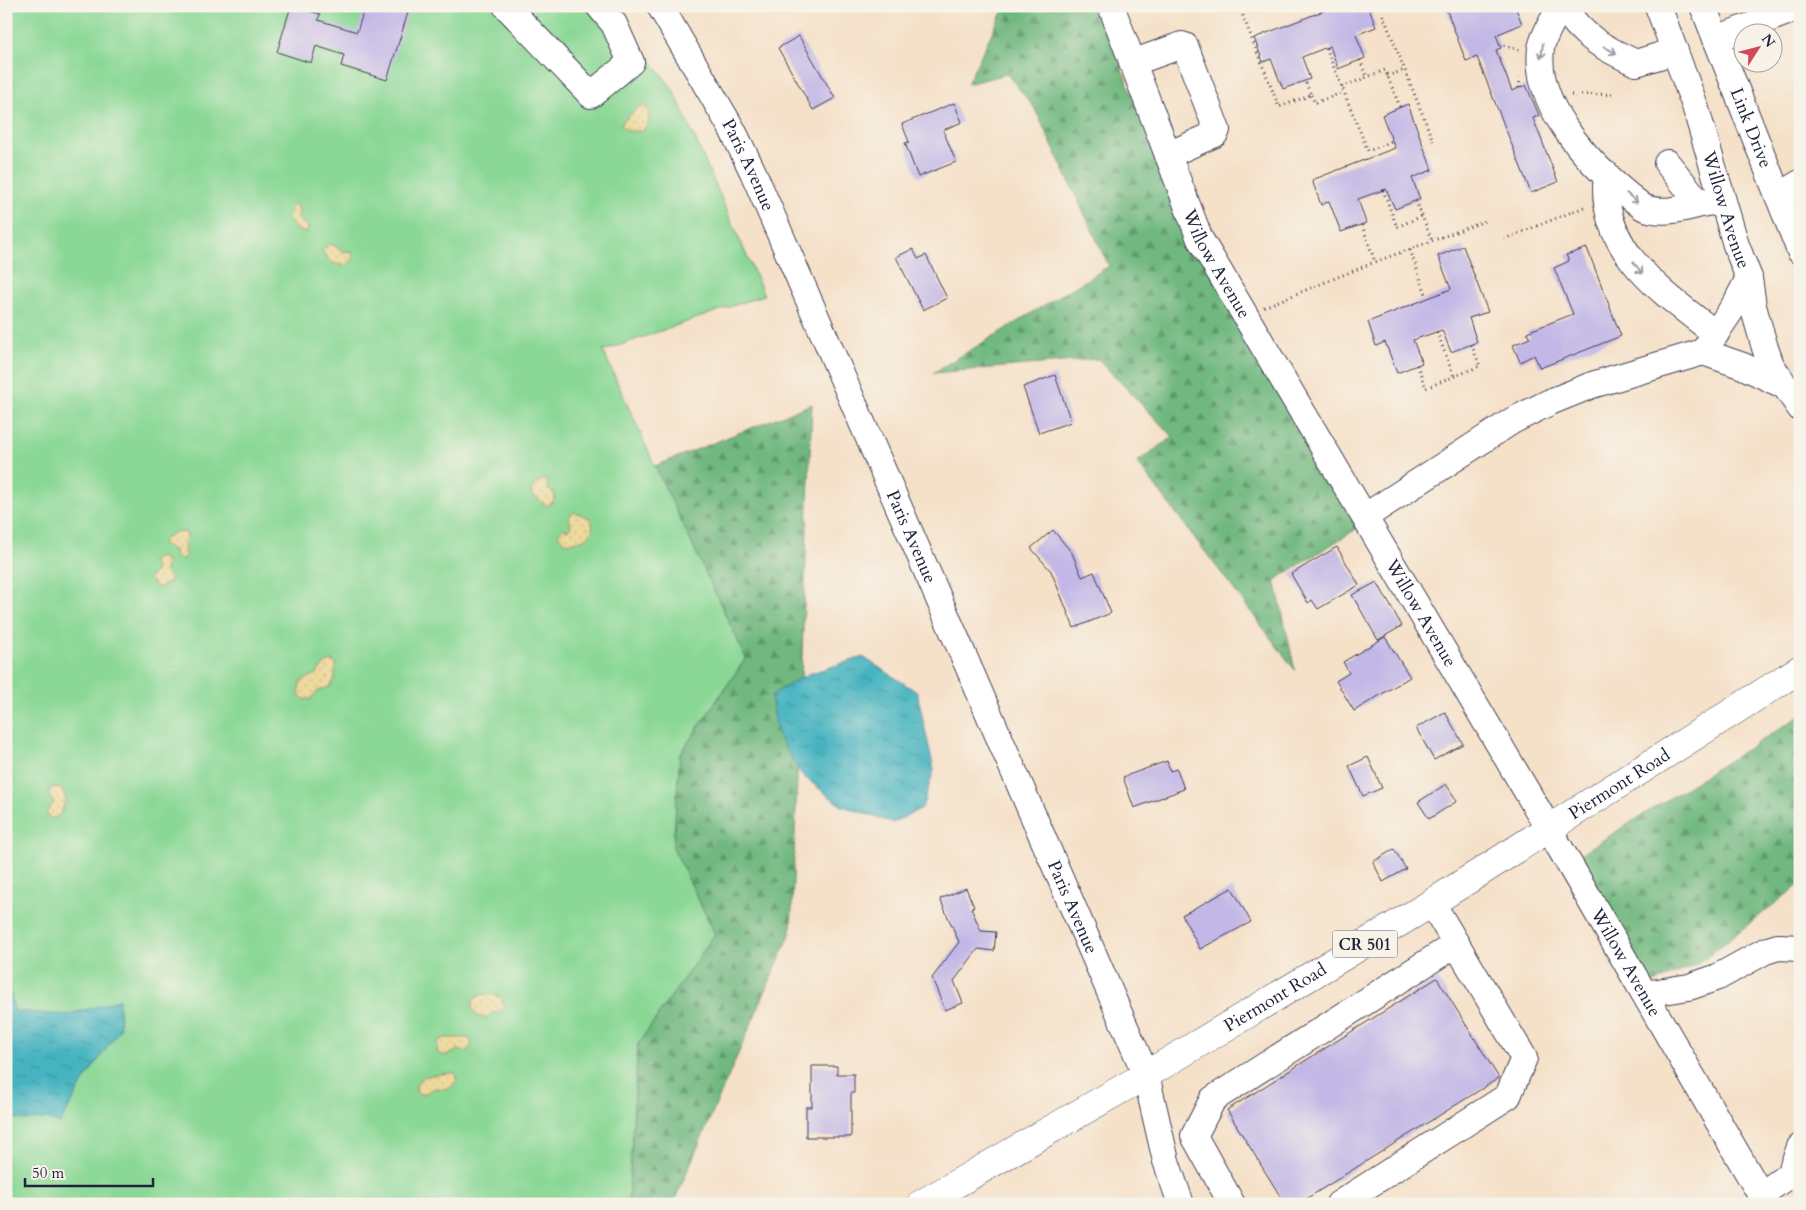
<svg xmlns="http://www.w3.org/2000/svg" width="1806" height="1210" font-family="Cardo,serif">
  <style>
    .green { fill: #8bd896; stroke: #567d68 }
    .forest { fill: url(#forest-firs); stroke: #496d5d }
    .sand { fill: url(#sand-dots); stroke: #887e6c }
    .water { fill: url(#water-ripples); stroke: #346a7e }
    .building { fill: #c2b7e6 }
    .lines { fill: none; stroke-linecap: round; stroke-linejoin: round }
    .minor-casing { stroke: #423e50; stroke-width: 28 }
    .major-casing { stroke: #423e50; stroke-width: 29 }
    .path { stroke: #423e50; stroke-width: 3; stroke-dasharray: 1 4; stroke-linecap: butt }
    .minor { stroke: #fff; stroke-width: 26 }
    .major { stroke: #fff; stroke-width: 28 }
    .oneway { stroke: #9c9ca7 }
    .labels { text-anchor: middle; stroke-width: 5; stroke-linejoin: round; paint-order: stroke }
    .shield { fill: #f7f3e8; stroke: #62616f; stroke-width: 1 }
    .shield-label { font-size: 16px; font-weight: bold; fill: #22223b }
    .street-label { font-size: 18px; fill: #22223b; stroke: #f7f3e8 }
  </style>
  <defs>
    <pattern id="forest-firs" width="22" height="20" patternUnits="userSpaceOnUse" patternTransform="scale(1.25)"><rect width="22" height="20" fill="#70b87f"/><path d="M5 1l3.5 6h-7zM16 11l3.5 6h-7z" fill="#5c9569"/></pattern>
    <pattern id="sand-dots" width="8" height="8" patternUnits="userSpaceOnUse" patternTransform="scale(1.25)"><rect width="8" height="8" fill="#eeda9e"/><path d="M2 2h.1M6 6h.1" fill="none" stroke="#ccbb89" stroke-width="1.8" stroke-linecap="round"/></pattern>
    <pattern id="water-ripples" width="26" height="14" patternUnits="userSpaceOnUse" patternTransform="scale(1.25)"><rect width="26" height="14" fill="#45b3c0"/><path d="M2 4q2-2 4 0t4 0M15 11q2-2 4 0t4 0" fill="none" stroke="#39919d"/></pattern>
  </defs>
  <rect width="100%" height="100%" fill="#f7f3e8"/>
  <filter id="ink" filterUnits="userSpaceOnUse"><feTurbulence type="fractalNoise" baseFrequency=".02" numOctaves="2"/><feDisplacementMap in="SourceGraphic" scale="10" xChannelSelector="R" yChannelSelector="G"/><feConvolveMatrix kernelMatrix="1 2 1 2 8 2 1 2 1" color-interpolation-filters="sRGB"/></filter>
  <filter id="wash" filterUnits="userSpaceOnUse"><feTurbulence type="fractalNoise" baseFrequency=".0096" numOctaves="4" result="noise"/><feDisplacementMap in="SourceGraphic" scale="20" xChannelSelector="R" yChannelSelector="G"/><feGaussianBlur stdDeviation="1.12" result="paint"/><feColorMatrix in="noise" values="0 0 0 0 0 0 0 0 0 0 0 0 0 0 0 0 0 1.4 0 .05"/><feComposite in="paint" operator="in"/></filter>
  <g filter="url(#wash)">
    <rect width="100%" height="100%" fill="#f5e0c8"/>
    <!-- green -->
    <path class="green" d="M6 6H610L674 91 764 295 603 351 655 466 746 658 680 754 673 847 715 934 638 1044 628 1204H6Z"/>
    <!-- forest -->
    <path class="forest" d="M1005 6H1098L1181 223 1369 521 1275 580 1295 670 1137 462 1173 437 1098 359 933 373 1109 266 1034 107 1007 74 967 84Z
      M812 404 791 932 673 1204H628L638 1044 715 934 673 847 680 754 746 658 655 466Z
      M1800 716V884L1699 963 1636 991 1568 862Z"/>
    <!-- sand -->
    <path class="sand" d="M640 106H645L649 111V121L643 131H628L622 127 621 123Z
      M294 204 299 208 298 219 309 227 306 233 295 229 288 219 290 209Z
      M329 243 343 251 352 252 353 259 346 266 332 263 322 251Z
      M543 479 547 481 548 490 553 491 555 497 553 502 547 506 530 493 535 484Z
      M574 512 590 518C600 536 578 544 564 542L558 534 563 528 567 530 571 527 569 517Z
      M175 532H184L187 534 184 547 186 557 181 559 175 556 174 550 162 544 164 539Z
      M160 557 166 560 165 572 171 578 168 583 158 588 149 579 156 570 152 561Z
      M332 661 336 663 335 676 331 686 317 692 310 700 304 699 299 694 300 682 316 674 326 663Z
      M52 787 62 789 66 800 60 815 51 819 46 813 54 803 48 794Z
      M490 994 501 997 505 1007 501 1011 493 1013 486 1018 477 1016 472 1008C473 996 479 994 490 994Z
      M445 1038H469L471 1041V1047L466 1052 458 1050C450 1054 445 1059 437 1052L438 1041Z
      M449 1073H455L457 1076C457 1090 444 1089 435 1088L422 1095 416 1092V1084L425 1076Z"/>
    <!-- water -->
    <path class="water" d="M863 657 917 692 934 770 922 808 893 823 840 805 802 775 778 736 771 695 808 674Z
      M6 978 15 1011 66 1015 119 1000 120 1029 83 1082 60 1124C55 1122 49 1119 44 1119 30 1119 18 1124 6 1112Z"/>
    <g id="blocks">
      <!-- building -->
      <path class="building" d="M291 6 320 14 318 20 357 32 365 6H410L387 80 341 66 344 55 316 46 311 63 277 52Z
        M1336 6H1368L1376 27 1356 35 1365 58 1338 69 1330 46 1302 57 1310 79 1283 89 1271 59 1263 62 1254 38Z
        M1445 6H1515L1522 24 1496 35 1501 48 1496 50 1512 91 1526 85 1539 115 1533 118 1558 182 1531 193 1477 57 1466 61Z
        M799 36 835 98 813 110 778 48Z
        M954 103 962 122 943 130 956 162 918 177 905 143 909 142 902 124Z
        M1408 104 1432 170 1412 178 1420 199 1395 209 1386 189 1358 199 1366 223 1341 232 1329 201 1321 205 1312 180 1395 148 1382 115Z
        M1463 246 1488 312 1469 318 1477 342 1451 352 1442 330 1413 340 1422 363 1397 373 1385 342 1376 346 1368 322 1451 289 1438 256Z
        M1587 248 1621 336 1540 368 1534 355 1520 362 1513 345 1530 338 1527 332 1573 314 1554 268 1569 261 1566 255Z
        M913 249 918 259 926 255 947 298 923 310 896 257Z
        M1055 375 1071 422 1039 433 1023 387Z
        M1053 530 1072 553 1082 577 1094 572 1111 613 1074 628 1051 571 1031 548Z
        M1337 547 1359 585 1318 609 1312 600 1308 603 1291 574Z
        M1377 582 1402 626 1378 640 1352 595Z
        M1385 637 1410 677 1354 711 1336 681 1349 673 1343 662Z
        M1445 712 1463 744 1434 760 1416 728Z
        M1368 757 1382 788 1363 796 1349 766Z
        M1167 761 1170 771 1177 769 1184 789 1134 808 1123 777Z
        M1446 784 1457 801 1429 819 1418 802Z
        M1394 849 1406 869 1383 882 1373 862Z
        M966 888 974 907 971 908 981 931 996 932 994 951 978 949 954 981 963 1003 945 1010 932 978 959 942 940 899Z
        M1232 888 1251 922 1200 949 1182 915Z
        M1437 978 1499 1078 1298 1204H1285L1227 1110Z
        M812 1066H837V1074H854V1093H851V1137H806V1107H812Z"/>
    </g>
  </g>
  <g filter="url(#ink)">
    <use href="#blocks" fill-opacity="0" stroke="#423e50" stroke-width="1"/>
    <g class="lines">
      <defs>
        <g id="minor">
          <path d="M506 6 591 95 631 62 614 24 599 6"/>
          <path id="s1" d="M660 6 732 129 753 172 1146 1075 1166 1161 1181 1204"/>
          <path id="s2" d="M1111 6 1200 239 1549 829 1766 1204"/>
          <path d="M1560 6C1554 20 1544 33 1541 48 1533 110 1598 173 1643 207 1663 216 1686 207 1706 203"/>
          <path d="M1564 6C1579 36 1608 50 1636 63L1675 51"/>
          <path id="s3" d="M1658 6 1695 106 1736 245 1749 278 1753 306 1765 348 1771 365 1800 408"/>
          <path id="s4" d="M1703 6 1800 251"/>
          <path d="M1716 39 1800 7"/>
          <path d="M1132 63 1182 45 1185 46 1217 130 1215 134 1168 155"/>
          <path d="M1667 163 1697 200 1715 203"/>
          <path d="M1607 175C1597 250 1665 294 1716 334"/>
          <path d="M1778 196 1800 183"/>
          <path d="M1703 352 1743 366 1783 385"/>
          <path d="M1366 516 1512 421 1550 402 1592 385 1703 352 1736 303 1749 278"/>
          <path d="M1645 994 1689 987 1718 977 1765 951 1778 947 1800 948"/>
          <path d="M1761 1195 1790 1174 1800 1147"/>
          <path d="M1232 1204 1194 1136 1213 1099 1456 944"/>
          <path d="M1339 1204 1508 1096 1524 1058 1432 903"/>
        </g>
        <g id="major">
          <path id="s5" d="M921 1204 1146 1075 1427 906 1800 669"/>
        </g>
      </defs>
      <!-- minor casing -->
      <use href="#minor" class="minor-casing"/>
      <!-- major casing -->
      <use href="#major" class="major-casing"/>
      <!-- path -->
      <path class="path" d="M1239 6 1279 107 1311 95 1305 81
        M1383 15 1433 141
        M1499 44 1520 50
        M1326 48 1368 151 1392 141
        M1360 60 1367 77
        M1387 76 1405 70
        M1342 87 1385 70 1400 107
        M1519 88 1520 78
        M1311 95 1315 103 1344 92
        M1571 95 1615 94
        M1383 190 1397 227 1422 216
        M1416 201 1432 241
        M1362 225 1375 262 1488 220
        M1504 239 1587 206
        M1410 250 1426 294
        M1264 307 1375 262
        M1437 332 1454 377
        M1417 365 1426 388 1480 366 1471 344"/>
      <!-- minor -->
      <use href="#minor" class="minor"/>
      <!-- major -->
      <use href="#major" class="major"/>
    </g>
    <!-- one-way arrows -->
    <defs><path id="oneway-shaft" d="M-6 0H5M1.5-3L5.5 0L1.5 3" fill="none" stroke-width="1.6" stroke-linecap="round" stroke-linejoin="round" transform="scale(1.25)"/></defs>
    <g class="oneway">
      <use href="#oneway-shaft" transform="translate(1610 50) rotate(28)"/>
      <use href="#oneway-shaft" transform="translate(1542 51) rotate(97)"/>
      <use href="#oneway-shaft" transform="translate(1632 198) rotate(41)"/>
      <use href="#oneway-shaft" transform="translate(1638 268) rotate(52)"/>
    </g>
  </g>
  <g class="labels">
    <!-- shield labels -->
    <rect class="shield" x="1332.5" y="930.5" width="65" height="27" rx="4"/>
    <g class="shield-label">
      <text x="1365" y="950">CR 501</text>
    </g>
    <!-- street labels -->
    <g class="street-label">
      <text dy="6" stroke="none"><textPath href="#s4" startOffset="131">Link Drive</textPath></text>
      <text dy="6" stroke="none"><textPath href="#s1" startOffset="182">Paris Avenue</textPath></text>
      <text dy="6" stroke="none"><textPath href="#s3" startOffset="215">Willow Avenue</textPath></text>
      <text dy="6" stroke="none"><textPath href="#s2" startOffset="279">Willow Avenue</textPath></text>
      <text dy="6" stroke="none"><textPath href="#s1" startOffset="588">Paris Avenue</textPath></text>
      <text dy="6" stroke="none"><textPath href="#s2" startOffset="684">Willow Avenue</textPath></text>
      <text dy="6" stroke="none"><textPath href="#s5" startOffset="815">Piermont Road</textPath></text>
      <text dy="6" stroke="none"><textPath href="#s1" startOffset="992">Paris Avenue</textPath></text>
      <text dy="6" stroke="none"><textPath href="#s2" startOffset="1089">Willow Avenue</textPath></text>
      <text dy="6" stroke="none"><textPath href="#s5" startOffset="410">Piermont Road</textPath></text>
    </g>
  </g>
  <!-- margin -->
  <rect width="1806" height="1210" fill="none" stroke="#f7f3e8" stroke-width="25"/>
  <!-- north arrow -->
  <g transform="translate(1758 48) rotate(54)"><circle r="24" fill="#f7f3e8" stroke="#a29fa3"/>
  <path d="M0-4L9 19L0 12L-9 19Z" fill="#d1495b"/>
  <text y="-8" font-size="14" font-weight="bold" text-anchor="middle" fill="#22223b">N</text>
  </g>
  <!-- scale -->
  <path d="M25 1178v8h128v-8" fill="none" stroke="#22223b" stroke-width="2.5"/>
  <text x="32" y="1178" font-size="15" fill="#22223b" stroke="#f7f3e8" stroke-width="4" paint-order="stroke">50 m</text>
</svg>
